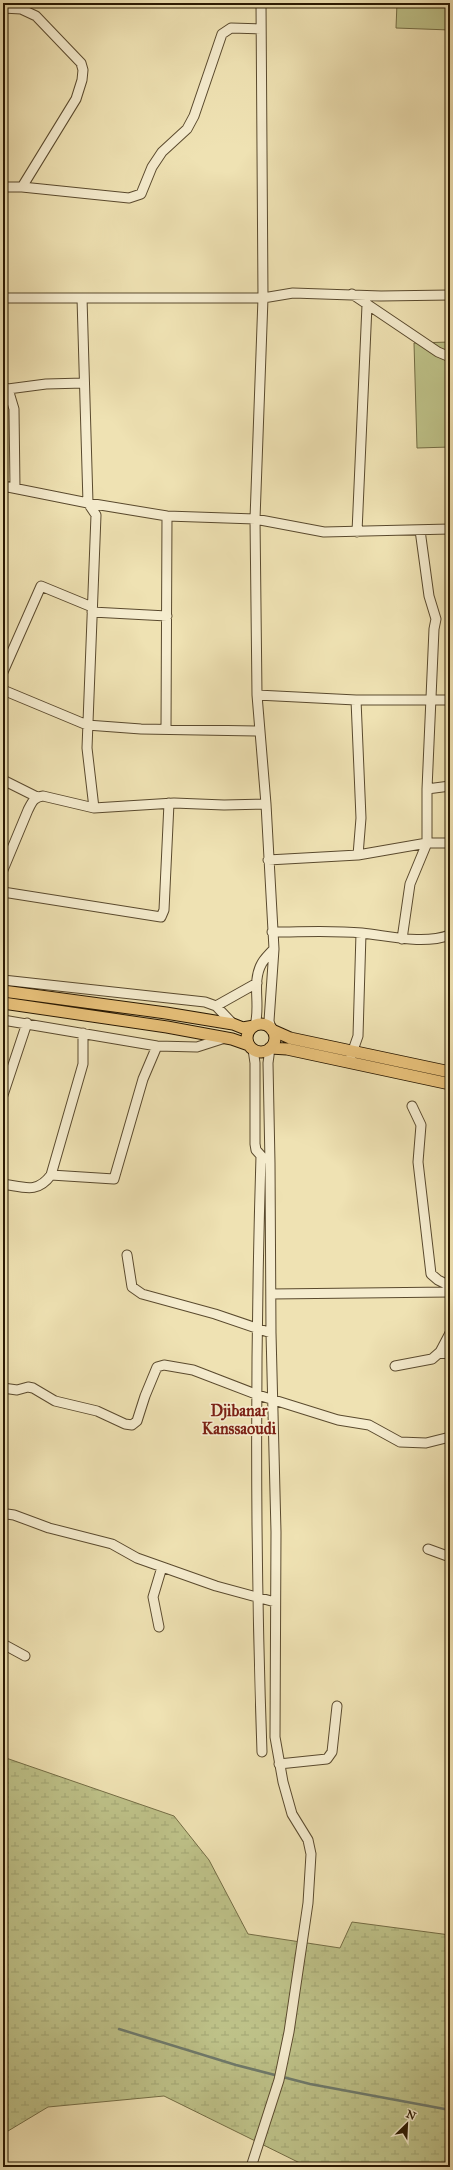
<svg xmlns="http://www.w3.org/2000/svg" width="453" height="2170" font-family="'IM FELL Great Primer',serif">
  <style>
    .wetland { fill: url(#wetland-marsh); stroke: #746d45 }
    .park { fill: #bec289; stroke: #746d45 }
    .lines { fill: none; stroke-linecap: round; stroke-linejoin: round }
    .stream { stroke: #6e7a6c; stroke-width: 2.5 }
    .minor-casing { stroke: #5a4a2e; stroke-width: 11 }
    .major-casing { stroke: #291801; stroke-width: 13 }
    .minor { stroke: #f5ecce; stroke-width: 9 }
    .major { stroke: #e8c17a; stroke-width: 11 }
    .labels { text-anchor: middle; stroke-width: 3.5; stroke-linejoin: round; paint-order: stroke }
    .neighbourhood-label { font-size: 16px; font-weight: bold; fill: #7a1f14; stroke: #f5ecce }
  </style>
  <defs>
    <pattern id="wetland-marsh" width="20" height="14" patternUnits="userSpaceOnUse"><rect width="20" height="14" fill="#bec289"/><path d="M1 5h8M5 5V1M11 12h8M15 12V8" fill="none" stroke="#a3a674"/></pattern>
  </defs>
  <rect width="100%" height="100%" fill="#efe2b3"/>
  <filter id="stains"><feTurbulence type="fractalNoise" baseFrequency=".005" numOctaves="4"/><feColorMatrix values="0 0 0 0 .2 0 0 0 0 .09 0 0 0 0 .02 0 0 0 .5 -.17"/></filter>
  <radialGradient id="worn" r=".72"><stop offset=".6" stop-color="#630" stop-opacity="0"/><stop offset="1" stop-color="#630" stop-opacity=".3"/></radialGradient>
  <!-- wetland -->
  <path class="wetland" d="M3 1757 174 1816 209 1860 248 1934 340 1948 352 1922 450 1935V2167H308L164 2096 48 2107 3 2134Z"/>
  <!-- park -->
  <path class="park" d="M397 3H450V30L396 28Z
    M450 342V447L417 448 414 343Z"/>
  <g class="lines">
    <!-- stream -->
    <path class="stream" d="M119 2029 236 2065 310 2084 450 2110"/>
    <defs>
      <path id="minor" d="M261 3 263 298 255 519 257 695 266 804 274 949 269 1021 271 1028
        M3 8 21 9 36 16 81 63 83 70 82 80 76 99 22 187
        M3 187H22L129 198 141 194 152 167 162 152 187 129 194 116 222 34 231 28 261 29
        M352 294 438 352 450 357
        M3 298H263L293 293 381 296 450 295
        M82 298 88 503 96 515 87 748 94 808
        M3 387 8 389 14 409 15 488
        M8 389 46 384 84 383
        M3 486 88 503 167 516 255 519 324 532 450 529
        M357 532 367 305
        M92 612 167 616
        M3 672 41 586 92 607
        M3 690 87 725 141 729 258 731
        M257 695 356 700H450
        M356 700 361 818 358 855
        M166 729 167 516
        M3 780 37 797
        M427 789 450 786
        M268 860 358 855 427 843H450
        M3 870 28 810C32 802 34 797 43 796L94 808 174 803 224 805 266 804
        M3 892 161 917 164 910 169 803
        M272 932C302 932 332 930 362 933 390 936 423 945 450 935
        M402 939 410 884 427 843V789L434 629 436 619 429 596 420 530
        M3 980 205 1002 216 1006 233 1024
        M216 1006 257 983
        M3 1020 157 1046 197 1047 225 1038
        M255 1025C261 1005 251 982 262 963 265 958 270 953 274 949
        M253 1049 255 1063V1144L256 1150 264 1159
        M351 1056 358 1036 361 933
        M3 1095 27 1023
        M412 1106 421 1125 418 1162 431 1274 438 1280 450 1286
        M261 1156C255 1355 255 1553 262 1752
        M51 1175 83 1064V1033
        M3 1184C24 1187 37 1194 51 1175L114 1179 143 1079 157 1046
        M127 1255 132 1287 142 1294 215 1314 271 1333
        M271 1294 450 1292
        M440 1352 450 1355
        M395 1366 432 1359 440 1352 450 1333
        M3 1388 17 1390 28 1387 33 1388 55 1401 97 1411 125 1424 132 1425 137 1421 145 1396 157 1367 164 1365 193 1370 258 1395 338 1420 369 1425 400 1442 426 1443 450 1437
        M3 1516 7 1514 14 1515 49 1528 112 1544 137 1558 216 1586 275 1602
        M428 1549 450 1557
        M159 1627 153 1597 162 1567
        M3 1644 25 1656
        M279 1764 327 1759 332 1752 337 1706
        M251 2167 279 2080 289 2032 308 1903 311 1854 308 1840 292 1814 283 1782 275 1737 276 1532 271 1333 270 1163 268 1063 270 1048"/>
      <path id="major" d="M3 991 166 1013 233 1024 243 1028 254 1026
        M3 1003 167 1027 232 1039 249 1045
        M247 1038a14 14 0 1 1 28 0a14 14 0 1 1-28 0Z
        M272 1030 290 1038 450 1072
        M270 1048 287 1049 450 1084"/>
    </defs>
    <!-- minor casing -->
    <use href="#minor" class="minor-casing"/>
    <!-- major casing -->
    <use href="#major" class="major-casing"/>
    <!-- minor -->
    <use href="#minor" class="minor"/>
    <!-- major -->
    <use href="#major" class="major"/>
  </g>
  <g class="labels">
    <!-- neighbourhood labels -->
    <g class="neighbourhood-label">
      <text x="239" y="1416">Djibanar<tspan x="239" dy="18">Kanssaoudi</tspan></text>
    </g>
  </g>
  <!-- margin -->
  <rect width="453" height="2170" fill="none" stroke="#efe2b3" stroke-width="16"/>
  <rect x="4" y="4" width="445" height="2162" fill="none" stroke="#291801" stroke-width="2"/>
  <rect x="8" y="8" width="437" height="2154" fill="none" stroke="#291801"/>
  <!-- north arrow -->
  <g transform="translate(407 2124) rotate(24)" stroke="#f5ecce" stroke-width="3" paint-order="stroke">
  <path d="M0-3L7 15L0 10L-7 15Z" fill="#291801"/>
  <text y="-6" font-size="11" font-weight="bold" text-anchor="middle" fill="#291801">N</text>
  </g>
  <rect width="100%" height="100%" filter="url(#stains)"/>
  <rect width="100%" height="100%" fill="url(#worn)"/>
</svg>
